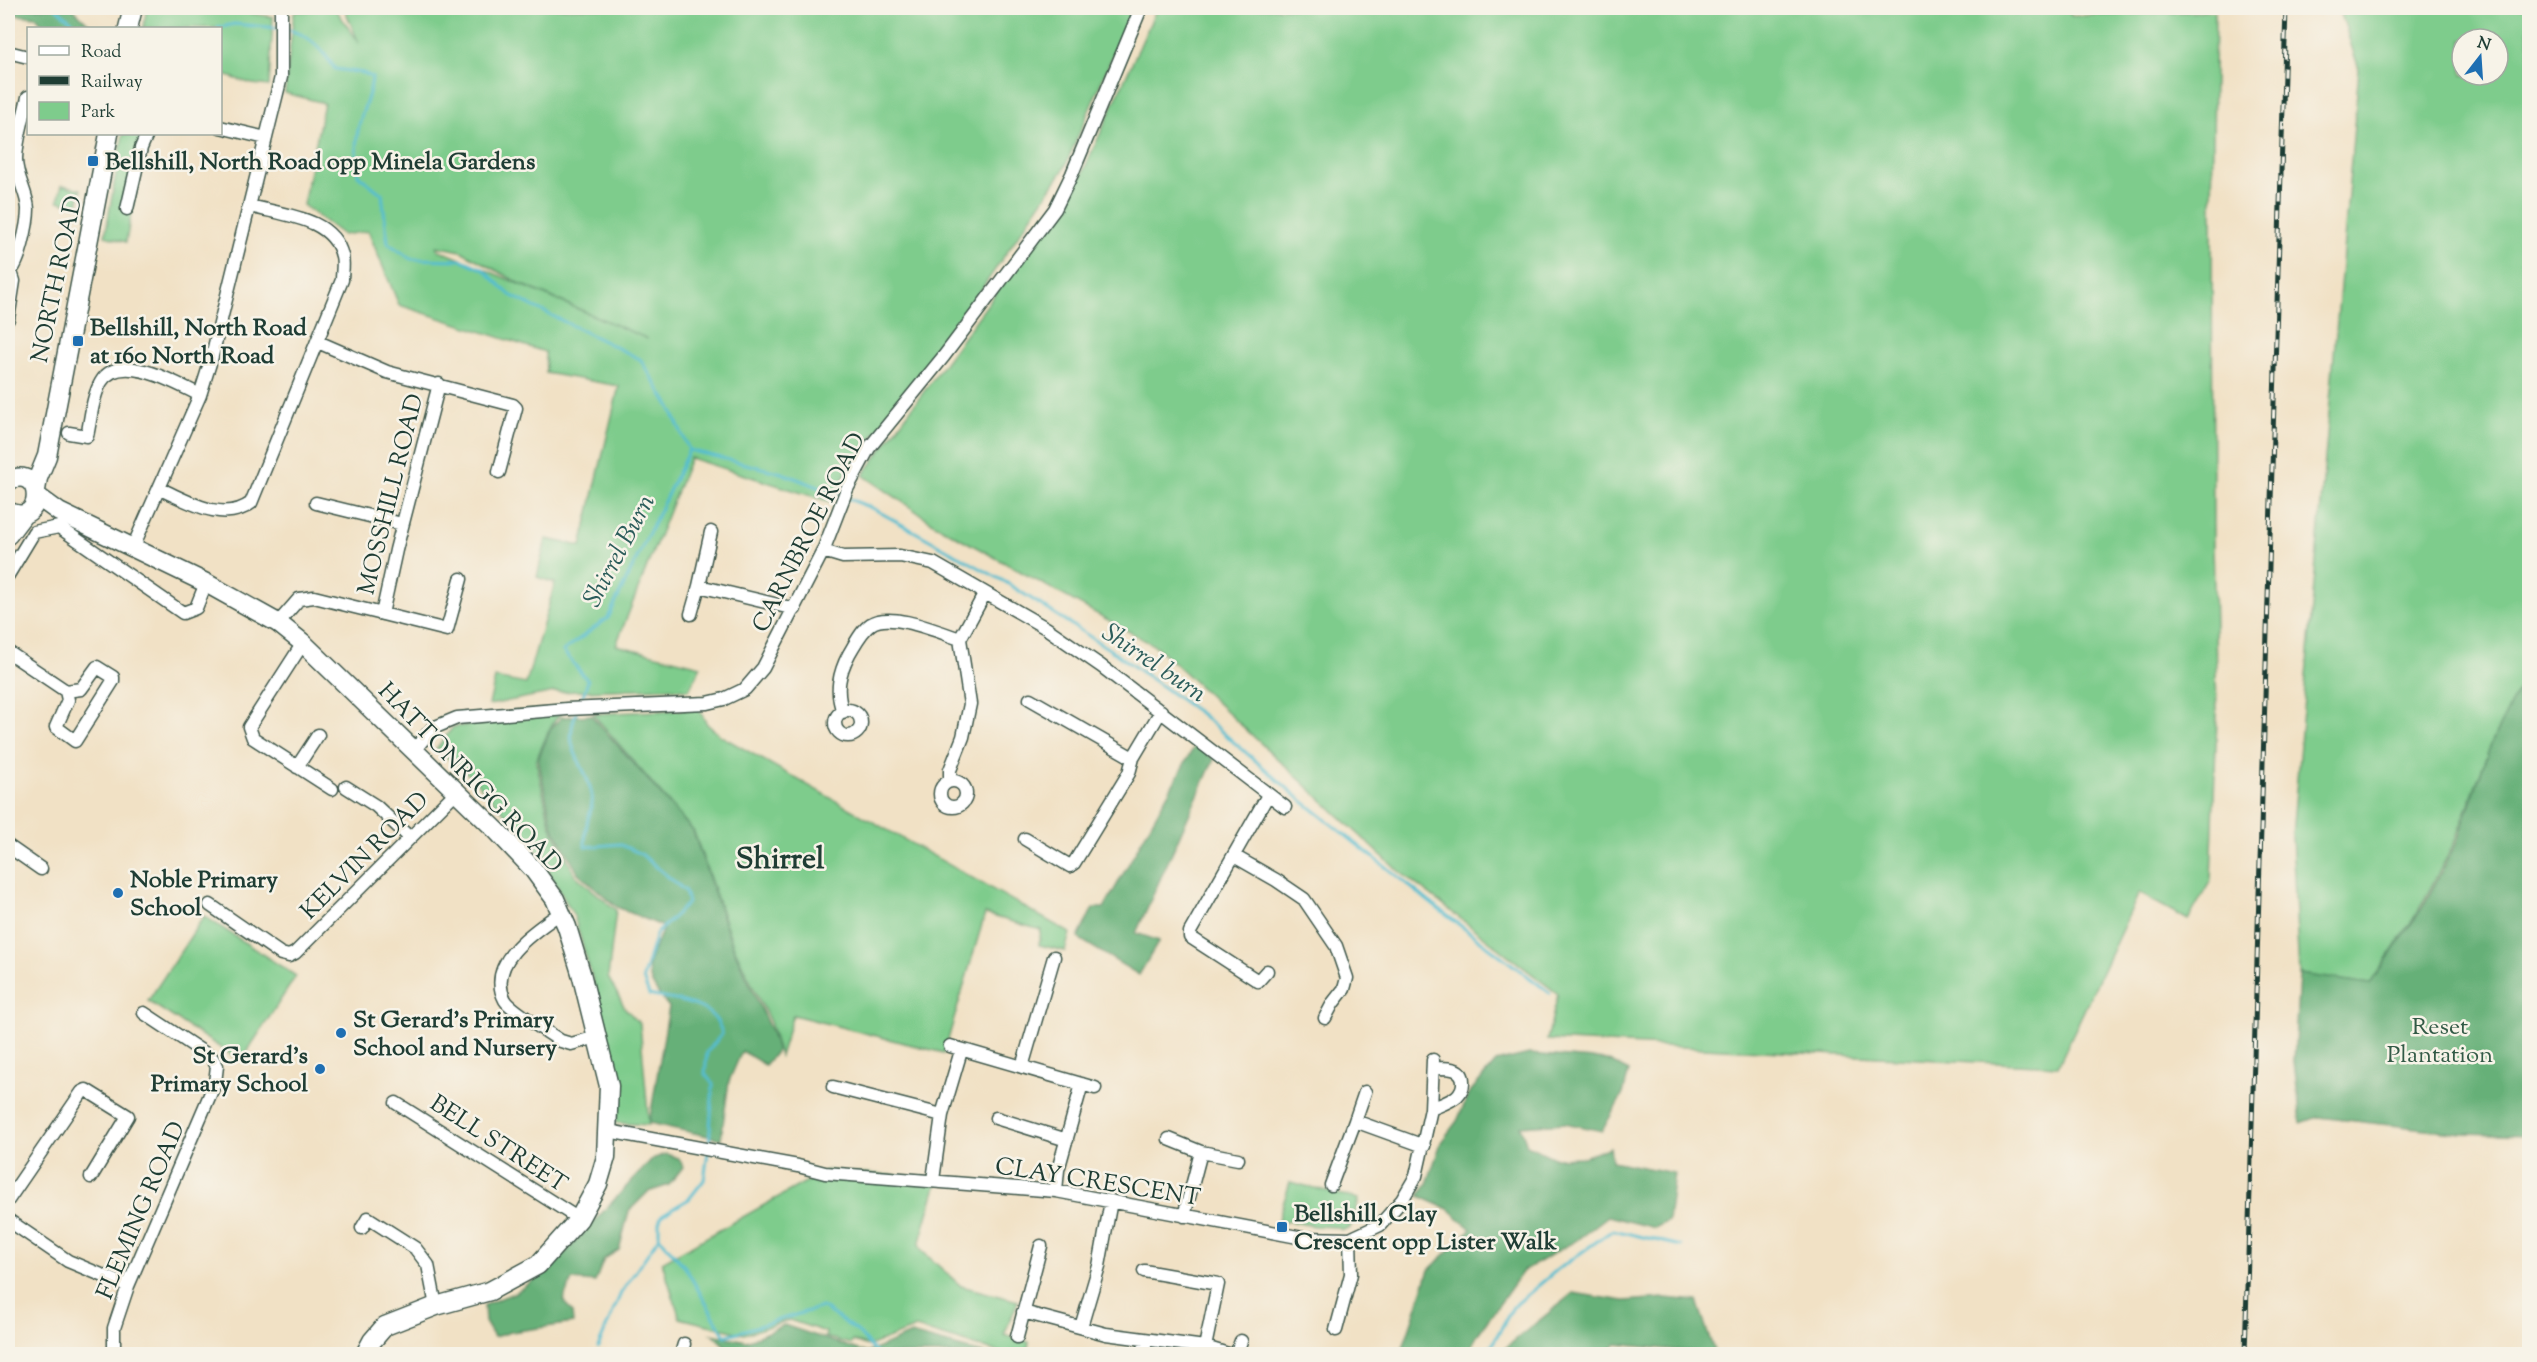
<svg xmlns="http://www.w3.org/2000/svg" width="2537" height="1362" font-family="'Sorts Mill Goudy',serif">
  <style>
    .green { fill: #7ecc8c; stroke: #4e8460; stroke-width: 1.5; fill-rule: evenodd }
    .forest { fill: #66b078; stroke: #427656; stroke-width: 1.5 }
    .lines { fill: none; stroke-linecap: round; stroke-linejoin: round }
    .stream { stroke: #54bdd0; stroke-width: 3 }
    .street-casing { stroke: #3e564a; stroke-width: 15 }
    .secondary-casing { stroke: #3e564a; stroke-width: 21 }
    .street { stroke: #fff; stroke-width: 12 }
    .secondary { stroke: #fff; stroke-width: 18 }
    .rail-casing { stroke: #1f3d34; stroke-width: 5 }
    .rail { stroke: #f7f3e8; stroke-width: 3; stroke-dasharray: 9; stroke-linecap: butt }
    .poi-dot { fill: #1f6fb2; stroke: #f7f3e8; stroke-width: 2 }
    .labels { text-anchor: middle; stroke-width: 5; stroke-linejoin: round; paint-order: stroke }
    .poi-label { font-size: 24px; font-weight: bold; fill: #1f3d34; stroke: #f7f3e8; text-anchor: start }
    .street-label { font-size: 24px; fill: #1f3d34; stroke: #f7f3e8 }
    .park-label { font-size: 24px; fill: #325a46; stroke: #f7f3e8 }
    .water-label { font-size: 26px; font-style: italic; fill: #2c5d5b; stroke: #f7f3e8 }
    .district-label { font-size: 30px; font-weight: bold; fill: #1f3d34; stroke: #f7f3e8 }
  </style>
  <rect width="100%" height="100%" fill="#f7f3e8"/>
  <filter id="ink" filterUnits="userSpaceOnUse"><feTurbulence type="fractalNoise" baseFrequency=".0167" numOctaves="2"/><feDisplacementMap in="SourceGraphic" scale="12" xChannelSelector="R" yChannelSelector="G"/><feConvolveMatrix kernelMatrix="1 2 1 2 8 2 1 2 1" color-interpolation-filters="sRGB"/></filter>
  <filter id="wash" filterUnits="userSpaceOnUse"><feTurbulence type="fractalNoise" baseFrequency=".008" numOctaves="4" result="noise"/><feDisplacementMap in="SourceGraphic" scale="24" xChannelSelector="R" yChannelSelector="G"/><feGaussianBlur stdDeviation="1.35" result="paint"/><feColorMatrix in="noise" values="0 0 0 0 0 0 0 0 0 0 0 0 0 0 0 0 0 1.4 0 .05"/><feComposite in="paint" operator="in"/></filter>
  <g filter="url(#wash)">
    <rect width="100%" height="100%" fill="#f1e1c5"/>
    <!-- green -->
    <path class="green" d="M147 8H219L273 17 269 86 252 84 221 74 220 28H143Z
      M330 8H335L359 43 344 8H1133L1064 169 957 325 847 471 831 502 690 458 616 645 701 666 689 690 667 688 554 692 489 705 495 678 526 684 555 583 537 577 546 539 581 546 619 386 546 373 545 352 399 305 368 231 343 235 303 205 324 103 285 93 294 12ZM436 246 461 251 521 284 648 339 437 249Z
      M1157 8H2069L2071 16 2215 11 2212 207 2213 543 2217 716 2211 880 2188 920 2139 893 2058 1066 1547 1040 1558 994 1395 868 1157 647 938 526 863 475 1081 176Z
      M2339 8H2529V669L2493 739 2453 846 2417 913 2370 984 2299 974 2292 836 2359 69ZM2462 39H2498V75H2462Z
      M123 134H145L126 242 105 236Z
      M62 185 81 189 78 206 58 201Z
      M699 709 707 724 721 736 1070 933 1065 951 1039 945 1041 930 985 914 944 1053 793 1015 780 1056 770 1022 733 945 694 832 593 714Z
      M560 714 551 726 536 760 550 824 575 875 616 910 608 977 625 1008 640 1024 649 1125 616 1123 619 1098 598 998 574 916 535 847 472 777 436 749 453 727Z
      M204 916 296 976 241 1061 148 1001Z
      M827 1170 938 1179 919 1245 922 1251 961 1286 1018 1301 1004 1335 1029 1342 1027 1354H1005L916 1328 868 1346 853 1341 851 1344 825 1337 826 1332 789 1320 744 1334 680 1318 662 1262Z
      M1290 1182 1359 1199 1350 1228 1342 1230 1336 1227 1314 1226 1289 1221 1277 1224Z"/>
    <!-- forest -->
    <path class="forest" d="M8 8H72L89 24 100 28H46L36 17 8 14Z
      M2529 669V1135L2462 1133 2318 1117 2301 1123 2294 1061 2299 974 2370 984 2422 908 2456 844 2492 741Z
      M591 715 693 831 732 945 771 1031 777 1051 765 1065 742 1051 729 1081 721 1139 649 1123 669 1007C638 972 647 965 664 927L617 907 578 873 552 825 538 759 551 728 562 717Z
      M1195 745 1214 759 1136 933 1159 941 1139 975 1078 938 1093 908H1104Z
      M1529 1054 1607 1060 1629 1071 1623 1094 1602 1131 1565 1123 1520 1126 1527 1145 1554 1158 1584 1157 1610 1147 1612 1161 1674 1173 1668 1221 1655 1228 1608 1216 1577 1240 1523 1271 1478 1334 1467 1354H1401L1429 1270 1471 1229 1448 1209 1419 1196 1427 1184 1441 1142 1457 1121 1470 1092 1496 1062Z
      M666 1154 679 1158 683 1167 669 1185 648 1192 629 1211 619 1250 604 1259 595 1282 572 1280 563 1300 572 1312 573 1323 511 1332 494 1337 485 1322 484 1305 516 1292 550 1269 652 1159Z
      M1573 1293 1624 1301 1665 1298 1697 1301 1715 1354 1616 1344 1606 1354H1498Z
      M784 1325 867 1353 911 1334 985 1354H734L712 1334 747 1341Z"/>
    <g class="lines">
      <!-- stream -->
      <path class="stream" d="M56 8 80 28
        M218 28 234 24 278 28
        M284 29C308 33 322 49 335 69L363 73 372 77C371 93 365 104 361 118 355 137 355 156 358 175L382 194 388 243 411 259 462 260 483 269 510 295 640 359 670 407 689 450 608 618 563 651 588 681 580 704
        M689 450 782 473 841 496
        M847 498 874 509 1007 583 1112 651 1201 714 1300 799 1437 908 1550 993
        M576 713C561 752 586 760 592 796 594 805 588 815 587 824 585 831 585 839 585 847L619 844 641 854 685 891 688 903 656 934 643 978 649 995C676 1001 716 1002 722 1034L707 1052 705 1074 713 1084 709 1145
        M708 1152 704 1180 689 1199 662 1215 659 1222V1237L685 1267 725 1336 822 1307 857 1331 877 1354
        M598 1347 621 1293 659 1237
        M1483 1354 1493 1343 1513 1307 1558 1269 1613 1230 1681 1246"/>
    </g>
  </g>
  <g filter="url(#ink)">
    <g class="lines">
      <defs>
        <path id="street" d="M8 52 28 57
          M220 127 266 138
          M127 209 141 148 147 134
          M8 273C19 269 28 222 28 209 27 192 16 177 16 160 16 140 24 117 28 97
          M8 319 14 281 11 272
          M318 342 387 372 513 405 516 408 499 472
          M69 433 87 436C91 419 92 397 101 382 120 350 177 384 200 395
          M160 489C188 501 223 524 251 503L342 280C342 272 344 263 342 256 333 217 282 215 250 206
          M316 503 402 524
          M133 547 200 395 211 360 281 77V8
          M823 551 843 557 900 556 933 563 1046 628 1101 666 1285 807
          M8 575 34 532 59 527 183 613 196 608 206 583
          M699 586 711 532
          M382 614 396 550 439 384
          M691 614 699 586 795 609
          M278 623 299 599 314 597 447 630 461 579
          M303 643 249 727 253 738 332 789
          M8 652 66 691
          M97 667 113 677V681L75 741 56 727 68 700 66 691 81 689Z
          M1030 699 1133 758
          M835 723a13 13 0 1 1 26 0a13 13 0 1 1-26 0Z
          M843 712C835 691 839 673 849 654 855 644 861 631 871 624 890 611 939 632 960 639L985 593
          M415 749 433 728 457 718 567 709 707 703 724 699 745 689 763 668 823 551 847 489 869 448 944 356 1055 209 1072 174 1141 8
          M297 767 318 735
          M950 781V770L963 737 970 704 960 639
          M940 794a13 13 0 1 1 26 0a13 13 0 1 1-26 0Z
          M346 787 376 806 409 837
          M1025 839 1070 866 1074 863 1129 773 1133 758 1161 711
          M8 846 41 869
          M1234 856 1276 880 1304 899 1336 946 1347 978 1344 989 1333 1003 1325 1018
          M210 905 281 954 289 956 295 953 457 791
          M562 912C536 930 485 962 505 1000 510 1009 550 1034 561 1041L571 1044 597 1037
          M1267 971 1258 981 1190 937V932L1268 795
          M950 1046 1095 1088
          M1022 1067 1054 957
          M833 1087 942 1115
          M396 1103 579 1219
          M1431 1109C1440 1105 1450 1102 1457 1096 1461 1092 1463 1088 1463 1083 1464 1066 1445 1068 1433 1068
          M996 1118 1067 1140
          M1355 1121 1365 1092
          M608 1131 798 1166 825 1173 1056 1191 1303 1238 1350 1239 1380 1225 1402 1200 1416 1176 1431 1109 1433 1060
          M1169 1139 1201 1152 1184 1216
          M1201 1152 1238 1159
          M933 1180 942 1115 961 1051
          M1331 1185 1355 1121 1424 1146
          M1056 1191 1058 1170 1082 1084
          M8 1200 82 1092 86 1090 128 1116 91 1177
          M8 1220 68 1261 128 1286
          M362 1228 368 1218 415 1248 428 1265 436 1306
          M1023 1312 1106 1334 1205 1347 1218 1284 1144 1271
          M1081 1327 1099 1266 1111 1201
          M1336 1330 1351 1274 1350 1239
          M1017 1337 1041 1246
          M1205 1347 1228 1354
          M114 1354V1328L128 1286 215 1083 217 1066 212 1058 144 1013
          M681 1354 684 1344
          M1143 1354 1146 1340
          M1236 1354 1241 1341"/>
        <path id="secondary" d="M128 28 133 8
          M8 481C45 462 45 530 8 511
          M36 490 38 478 47 456 109 134
          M37 496 59 512 206 583 278 623 303 643 497 831 533 869 555 899 567 927 581 973 609 1086 606 1157 598 1184 579 1219 538 1265 490 1291 436 1306 385 1326 372 1341 365 1354
          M8 535 24 514"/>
      </defs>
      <!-- street casing -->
      <use href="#street" class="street-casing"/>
      <!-- secondary casing -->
      <use href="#secondary" class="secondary-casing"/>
      <!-- street -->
      <use href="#street" class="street"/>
      <!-- secondary -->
      <use href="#secondary" class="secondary"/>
      <defs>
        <path id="rail" d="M2245 1354 2286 8"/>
      </defs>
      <!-- rail casing -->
      <use href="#rail" class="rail-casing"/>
      <!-- rail -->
      <use href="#rail" class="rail"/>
    </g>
  </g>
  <!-- markers -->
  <g class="poi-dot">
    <rect x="87" y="155" width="12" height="12" rx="3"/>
    <rect x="72" y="335" width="12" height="12" rx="3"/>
    <circle cx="118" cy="893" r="6"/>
    <circle cx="341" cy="1033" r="6"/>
    <circle cx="320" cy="1069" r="6"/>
    <rect x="1276" y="1221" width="12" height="12" rx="3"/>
  </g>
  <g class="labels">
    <!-- poi labels -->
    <g class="poi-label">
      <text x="105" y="169">Bellshill, North Road opp Minela Gardens</text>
      <text x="90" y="335">Bellshill, North Road<tspan x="90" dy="28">at 160 North Road</tspan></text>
      <text x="130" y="887">Noble Primary<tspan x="130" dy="28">School</tspan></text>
      <text x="353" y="1027">St Gerard's Primary<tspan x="353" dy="28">School and Nursery</tspan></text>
      <text x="308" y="1063" text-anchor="end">St Gerard's<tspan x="308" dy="28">Primary School</tspan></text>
      <text x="1294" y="1221">Bellshill, Clay<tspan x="1294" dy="28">Crescent opp Lister Walk</tspan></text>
    </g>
    <!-- street labels -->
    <g class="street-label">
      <text transform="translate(56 279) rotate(-78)" y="8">NORTH ROAD</text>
      <text transform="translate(390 494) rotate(-76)" y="8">MOSSHILL ROAD</text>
      <text transform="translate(808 532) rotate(-63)" y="8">CARNBROE ROAD</text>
      <text transform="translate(471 777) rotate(46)" y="8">HATTONRIGG ROAD</text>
      <text transform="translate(364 855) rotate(-45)" y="8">KELVIN ROAD</text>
      <text transform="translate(499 1143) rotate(33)" y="8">BELL STREET</text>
      <text transform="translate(1098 1181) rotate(9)" y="8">CLAY CRESCENT</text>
      <text transform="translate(140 1210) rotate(-67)" y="8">FLEMING ROAD</text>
    </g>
    <!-- park labels -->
    <g class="park-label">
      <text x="2440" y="1034">Reset<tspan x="2440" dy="28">Plantation</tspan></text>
    </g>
    <!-- water labels -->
    <g class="water-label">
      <text transform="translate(618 550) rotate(-62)" y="9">Shirrel Burn</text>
      <text transform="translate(1155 662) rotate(34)" y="9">Shirrel burn</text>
    </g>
    <!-- district labels -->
    <g class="district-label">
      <text x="780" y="868">Shirrel</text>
    </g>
  </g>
  <!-- margin -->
  <rect width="2537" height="1362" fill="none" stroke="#f7f3e8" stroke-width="30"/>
  <!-- legend -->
  <rect x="27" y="27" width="195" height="108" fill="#f7f3e8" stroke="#a1aaa0" stroke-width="1.5"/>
  <rect x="39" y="46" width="30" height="9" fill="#ffffff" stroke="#a1aaa0" stroke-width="1.5"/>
  <text x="81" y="57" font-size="18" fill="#1f3d34">Road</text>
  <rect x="39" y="76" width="30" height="9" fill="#1f3d34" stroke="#a1aaa0" stroke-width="1.5"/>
  <text x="81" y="87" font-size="18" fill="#1f3d34">Railway</text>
  <rect x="39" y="102" width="30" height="18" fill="#7ecc8c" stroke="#a1aaa0" stroke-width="1.5"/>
  <text x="81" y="117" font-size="18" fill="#1f3d34">Park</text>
  <!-- north arrow -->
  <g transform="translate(2480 57) rotate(17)"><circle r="28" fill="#f7f3e8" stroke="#a1aaa0" stroke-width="1.5"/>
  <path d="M0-4.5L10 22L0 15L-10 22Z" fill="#1f6fb2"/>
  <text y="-9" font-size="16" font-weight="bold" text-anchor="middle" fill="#1f3d34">N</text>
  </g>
</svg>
